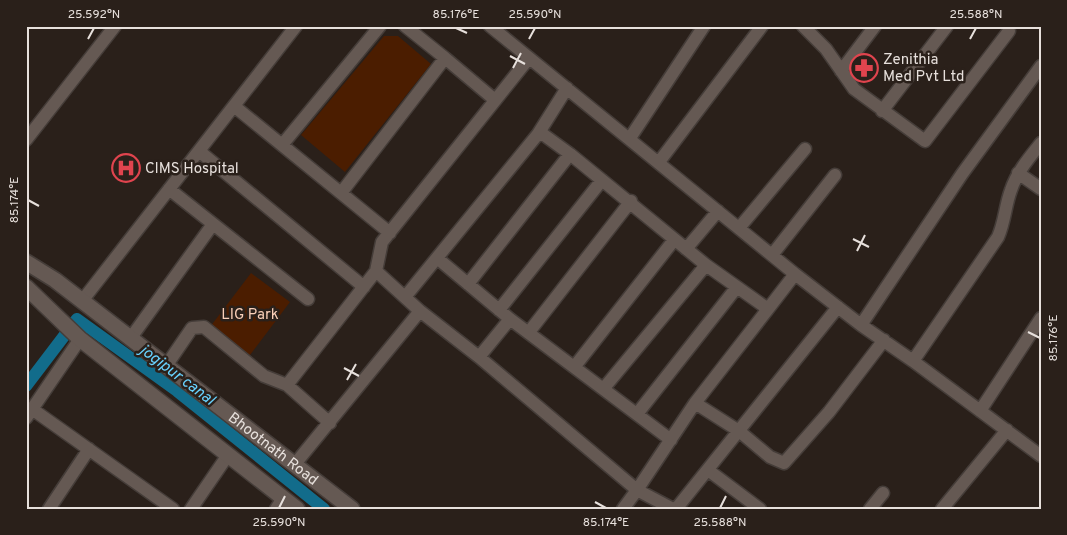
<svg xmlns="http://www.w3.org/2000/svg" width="1067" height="535" font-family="Overpass,sans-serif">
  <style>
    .green { fill: #4b1d00 }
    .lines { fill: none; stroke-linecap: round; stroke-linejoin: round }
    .canal { stroke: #126c8b; stroke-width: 12 }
    .minor-casing { stroke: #453d39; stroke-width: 15 }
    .tertiary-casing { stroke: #453d39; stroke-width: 18 }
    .minor { stroke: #655953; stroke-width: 12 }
    .tertiary { stroke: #655953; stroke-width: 15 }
    .ticks { fill: none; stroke: #e7e0dc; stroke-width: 2 }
    .labels { text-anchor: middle; stroke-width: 5; stroke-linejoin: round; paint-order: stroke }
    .poi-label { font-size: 15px; fill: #e7e0dc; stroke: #2a201a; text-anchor: start }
    .park-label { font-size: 15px; fill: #fad0b9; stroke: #2a201a }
    .street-label { font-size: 15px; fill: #e7e0dc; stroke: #2a201a }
    .water-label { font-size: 16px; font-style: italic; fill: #68d2fe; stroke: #2a201a }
    .neatline { fill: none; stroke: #e7e0dc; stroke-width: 2 }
    .ticks-label { font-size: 12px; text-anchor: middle; fill: #e7e0dc }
  </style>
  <rect width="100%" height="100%" fill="#2a201a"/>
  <!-- green -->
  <path class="green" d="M384 36H398L431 64 345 172 301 135Z
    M251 273 290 302 247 359 210 327Z"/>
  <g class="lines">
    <!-- canal -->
    <path class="canal" d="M26 386 77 319 177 391 324 509"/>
    <defs>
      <path id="minor" d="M490 26 795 274 861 325 913 361 1041 456
        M803 26 826 49 854 89 925 141 1009 31
        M445 58 495 100
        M841 71 875 26
        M234 106 390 233
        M882 111 947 26
        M538 134 567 88
        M630 138 704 26
        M26 140 115 26
        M282 145 380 26
        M199 151 364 287
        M659 162 762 26
        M1018 173 1041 189
        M169 189 308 299
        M341 193 445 58 405 26
        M739 228 805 149
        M686 249 718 211
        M772 255 835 175
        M437 258 510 319 671 440
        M468 284 570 154
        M405 297 538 134 544 135 570 154 706 265 768 309 695 403 739 431 770 457 784 463 829 412 884 340
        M82 301 296 26
        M768 309 795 274
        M499 310 602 180
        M420 311 479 357 637 490 623 509
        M861 325 962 174 1041 66
        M529 332 631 201
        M130 339 213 224
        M479 357 510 319
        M913 361 998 237C1005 221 1005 206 1011 190 1017 172 1029 158 1041 143
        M166 366 192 328 204 327 264 376 287 385 330 423
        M575 366 674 240
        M287 385 376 271
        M604 388 706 265
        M32 409 173 509
        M980 411 1041 318
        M637 414 737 287
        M26 418 80 339
        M295 464 420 311 376 271 382 242 529 58
        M708 470 760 509
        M49 509 89 449
        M191 509 228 455
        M276 509 283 498
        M673 509 637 490 695 403
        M676 509 838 307
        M870 509 883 493
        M942 509 1007 430"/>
      <g id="tertiary">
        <path id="s1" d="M26 262 55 280 352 509"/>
        <path d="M26 287 80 339 297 509"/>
      </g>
    </defs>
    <!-- minor casing -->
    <use href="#minor" class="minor-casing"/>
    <!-- tertiary casing -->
    <use href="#tertiary" class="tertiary-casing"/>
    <!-- minor -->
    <use href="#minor" class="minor"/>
    <!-- tertiary -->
    <use href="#tertiary" class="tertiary"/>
  </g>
  <!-- ticks -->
  <path class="ticks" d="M456 28 467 33M88 39 94 28M529 39 535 28M970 39 976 28M510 56 525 64M513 68 521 53M28 200 39 206M853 239 869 247M857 251 865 235M1028 332 1040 338M344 368 359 376M347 380 356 364M595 502 606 508M279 508 285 496M720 508 726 496"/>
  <!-- icons -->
  <defs>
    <symbol id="pharmacy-ring" viewBox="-11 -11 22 22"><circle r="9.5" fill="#2a201a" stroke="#e0444e" stroke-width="1.5"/><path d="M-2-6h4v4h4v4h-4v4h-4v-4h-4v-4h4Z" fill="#e0444e"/></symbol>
    <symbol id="hospital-ring" viewBox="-11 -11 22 22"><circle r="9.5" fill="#2a201a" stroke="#e0444e" stroke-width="1.5"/><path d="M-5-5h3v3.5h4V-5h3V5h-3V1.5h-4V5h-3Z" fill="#e0444e"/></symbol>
  </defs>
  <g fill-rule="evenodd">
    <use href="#pharmacy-ring" x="848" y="52" width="32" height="32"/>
    <use href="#hospital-ring" x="110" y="152" width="32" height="32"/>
  </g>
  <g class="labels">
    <!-- poi labels -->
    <g class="poi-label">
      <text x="883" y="64">Zenithia<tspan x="883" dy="17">Med Pvt Ltd</tspan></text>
      <text x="145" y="173">CIMS Hospital</text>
    </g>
    <!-- park labels -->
    <g class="park-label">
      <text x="250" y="319">LIG Park</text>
    </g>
    <!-- street labels -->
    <g class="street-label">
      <text dy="5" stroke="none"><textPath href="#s1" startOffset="310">Bhootnath Road</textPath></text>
    </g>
    <!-- water labels -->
    <g class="water-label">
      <text transform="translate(178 374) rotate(37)" y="6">jogipur canal</text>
    </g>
  </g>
  <!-- border -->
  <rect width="1067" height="535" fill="none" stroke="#2a201a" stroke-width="55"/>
  <rect x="28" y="28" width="1012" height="480" class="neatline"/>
  <g class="ticks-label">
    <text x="94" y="18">25.592°N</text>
    <text x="456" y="18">85.176°E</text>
    <text x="535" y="18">25.590°N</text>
    <text x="976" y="18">25.588°N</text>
    <text transform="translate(14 200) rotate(-90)" y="4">85.174°E</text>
    <text transform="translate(1053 338) rotate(-90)" y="4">85.176°E</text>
    <text x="279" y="526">25.590°N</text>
    <text x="606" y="526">85.174°E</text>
    <text x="720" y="526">25.588°N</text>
  </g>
</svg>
